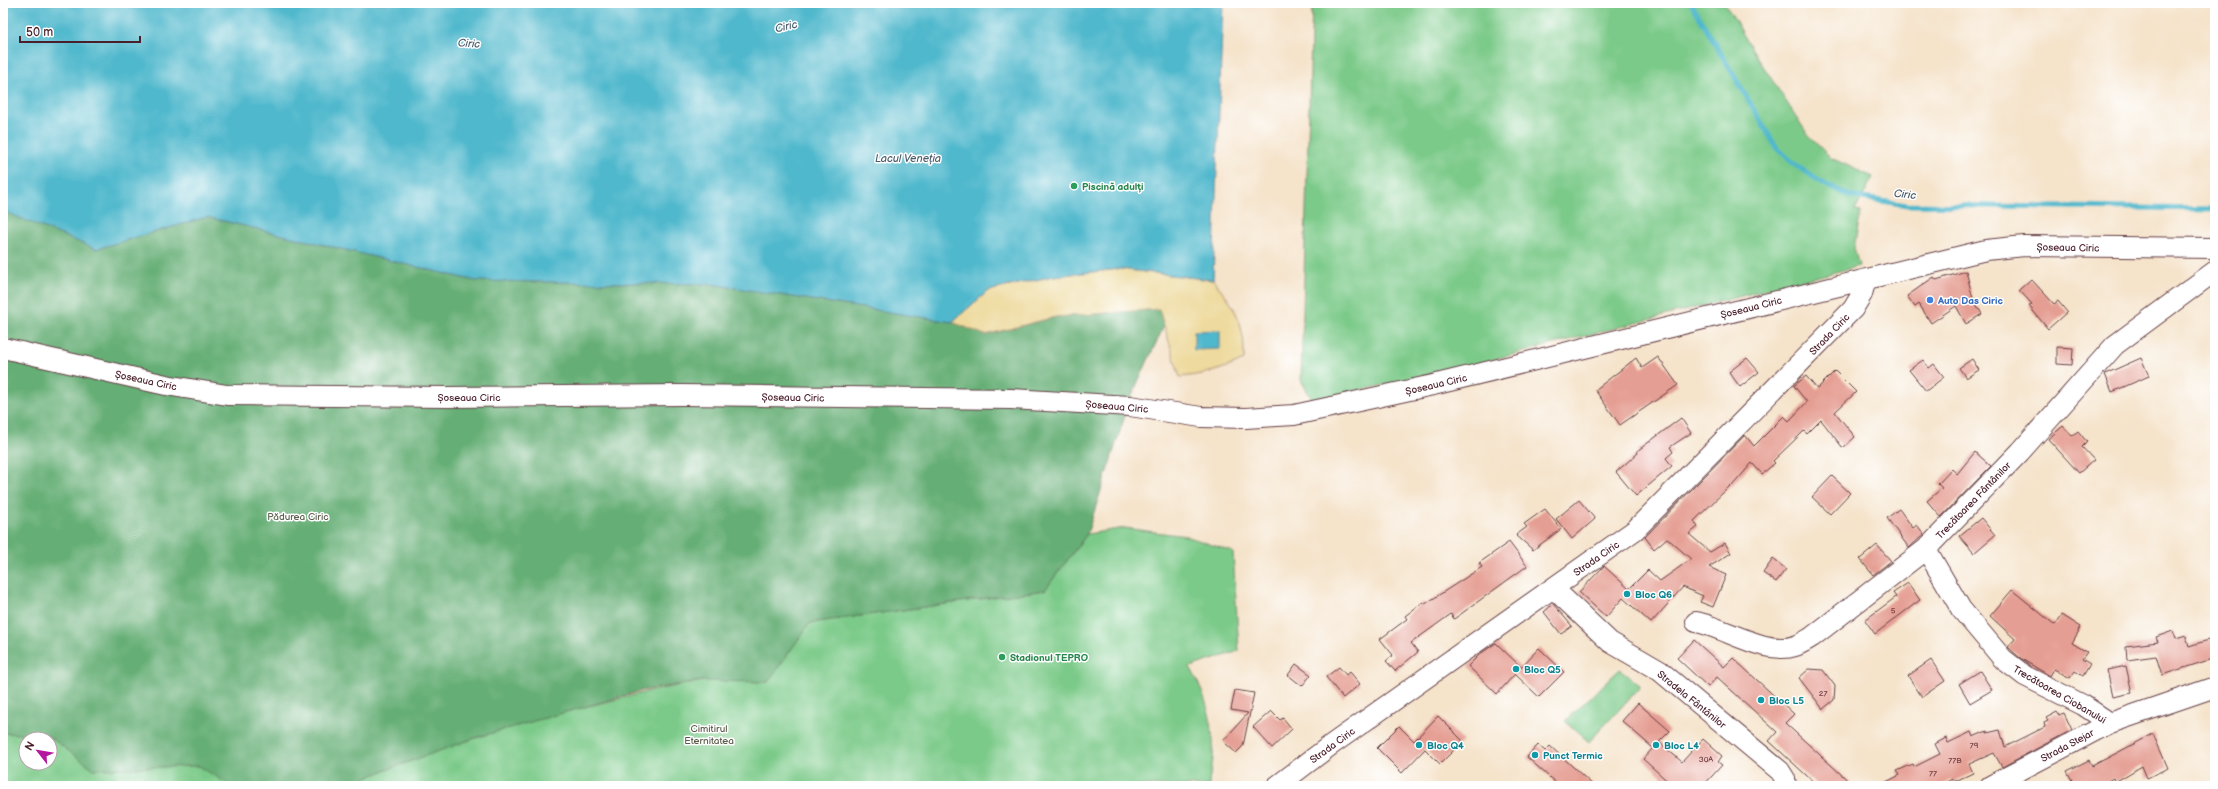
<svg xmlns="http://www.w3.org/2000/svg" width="2218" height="789" font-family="'Balsamiq Sans',sans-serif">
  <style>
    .green { fill: #7cca89; stroke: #63745a; fill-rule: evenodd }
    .forest { fill: #65ae75; stroke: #586650 }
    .sand { fill: #eeda9e; stroke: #9c7c64 }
    .water { fill: #4fb8cc; stroke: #4c6c7c }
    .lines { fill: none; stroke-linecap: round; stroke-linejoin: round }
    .stream { stroke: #4fb8cc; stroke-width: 5 }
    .building { fill: #e59e93 }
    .minor-casing { stroke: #643c43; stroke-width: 22 }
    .minor { stroke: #fff; stroke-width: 20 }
    .leisure-dot { fill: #2e9e5b; stroke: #fff; stroke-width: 1.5 }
    .shop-dot { fill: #3f7fe0; stroke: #fff; stroke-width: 1.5 }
    .culture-dot { fill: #0f9aa8; stroke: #fff; stroke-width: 1.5 }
    .labels { text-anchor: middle; stroke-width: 3; stroke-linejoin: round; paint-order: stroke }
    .number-label { font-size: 8px; fill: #713f45 }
    .leisure-label { font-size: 10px; font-weight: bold; fill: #27864d; stroke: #fff; text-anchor: start }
    .street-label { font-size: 10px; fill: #4a1f2b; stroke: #fff }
    .shop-label { font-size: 10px; font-weight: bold; fill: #366cbe; stroke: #fff; text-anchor: start }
    .park-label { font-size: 10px; fill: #5c5b4c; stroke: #fff }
    .culture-label { font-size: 10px; font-weight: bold; fill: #0d838f; stroke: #fff; text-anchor: start }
    .water-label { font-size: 11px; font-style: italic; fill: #4c5c6b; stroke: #fff }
  </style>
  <rect width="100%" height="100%" fill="#fff"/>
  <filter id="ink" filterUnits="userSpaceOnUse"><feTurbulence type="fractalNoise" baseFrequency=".025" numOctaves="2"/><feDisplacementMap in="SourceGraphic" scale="8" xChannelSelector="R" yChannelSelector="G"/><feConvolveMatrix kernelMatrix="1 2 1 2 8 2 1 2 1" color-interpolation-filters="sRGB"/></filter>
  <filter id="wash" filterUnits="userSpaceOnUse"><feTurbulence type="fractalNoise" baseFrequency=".012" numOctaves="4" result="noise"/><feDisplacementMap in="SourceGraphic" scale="16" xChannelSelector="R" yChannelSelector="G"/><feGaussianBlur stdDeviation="0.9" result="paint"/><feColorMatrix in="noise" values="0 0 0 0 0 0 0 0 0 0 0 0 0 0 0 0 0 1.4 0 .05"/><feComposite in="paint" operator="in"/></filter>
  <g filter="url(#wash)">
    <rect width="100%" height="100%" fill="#f5e3ca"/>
    <!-- green -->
    <path class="green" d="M1312 3H1725L1752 49 1808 135 1831 158 1873 177 1855 211 1861 212 1854 248 1859 266 1429 376 1312 400 1301 380Z
      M1125 528 1186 536 1233 552 1239 651 1190 667C1206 695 1215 725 1213 759 1212 768 1209 777 1209 786H324L356 781 438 750 536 719 650 691 709 680 768 682 810 623 1045 590 1087 534Z
      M1620 669 1641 686 1589 742 1565 721Z
      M3 732 51 736 139 766 202 765 238 786H3ZM26 739H50V763H26Z"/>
    <!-- forest -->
    <path class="forest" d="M3 211 96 249 207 217 476 281 711 284 952 322 986 335 1055 317 1160 309 1164 326 1131 397 1087 534 1045 590 810 623 768 682 701 681 641 691 478 737 345 785 338 786H231L199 766 94 769 48 736 3 733Z"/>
    <!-- sand -->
    <path class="sand" d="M1120 269 1213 280C1236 306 1245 325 1244 360 1222 370 1203 375 1180 377L1159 309 1055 317 985 335 952 322 988 291 1053 276Z"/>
    <!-- water -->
    <path class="water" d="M3 3H1223L1213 280 1120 269 1053 276 988 291 952 322 711 284 476 281 207 217 96 249 3 211Z
      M1220 330V349L1194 350V331Z"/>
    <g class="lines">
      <!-- stream -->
      <path class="stream" d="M1691 3 1776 147 1797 166 1822 183 1850 196 1907 205 2215 209"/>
    </g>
    <g id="blocks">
      <!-- building -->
      <path class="building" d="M1966 271 1973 299 1982 314 1966 324 1956 306 1931 323 1919 304 1915 307 1907 296 1934 277 1936 280Z
        M2031 279 2054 304 2058 301 2067 312 2048 329 2029 306 2032 304 2019 290Z
        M2057 347 2073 348 2072 365 2057 364Z
        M1658 357 1678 385 1620 425 1595 390 1636 358 1642 368Z
        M1747 358 1759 372 1740 387 1729 372Z
        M2141 358 2149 376 2112 392 2105 374Z
        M1972 359 1979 370 1966 378 1959 368Z
        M1923 360 1929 368 1934 364 1944 377 1926 391 1909 370Z
        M1835 371 1856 392 1835 412 1855 437 1843 448 1821 420 1807 434 1804 431 1773 461 1775 463 1762 474 1752 463 1732 486 1731 485 1694 521 1698 527 1689 534 1710 552 1725 543 1731 553 1709 567 1726 575 1713 607 1700 602 1703 596 1683 587 1651 623 1623 598 1606 617 1579 592 1604 566 1629 589 1648 570 1660 581 1691 559 1667 538 1654 549 1645 537 1745 435 1754 446 1784 416 1789 421 1807 402 1794 386 1806 376 1817 389Z
        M1681 418 1691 433 1670 447 1673 452 1666 458 1672 466 1636 496 1616 472 1638 453 1637 451Z
        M2063 426 2072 436 2078 431 2087 442 2082 447 2094 460 2079 473 2048 439Z
        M1975 452 1991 466 1941 517 1927 501 1942 488 1938 484 1952 469 1957 474Z
        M1832 476 1850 493 1830 514 1812 497Z
        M1579 500 1595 519 1572 539 1556 519Z
        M1545 509 1561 529 1533 550 1516 535 1527 527 1524 524Z
        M1899 509 1913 528 1917 525 1924 534 1909 548 1887 518Z
        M1981 518 1995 535 1974 553 1959 536Z
        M1509 542 1527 566 1454 619 1451 614 1411 643 1418 652 1395 671 1386 661 1393 655 1380 639 1407 619 1405 616 1423 602 1425 604 1482 567 1479 563Z
        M1877 545 1891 561 1873 575 1860 559Z
        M1773 559 1786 569 1776 582 1763 573Z
        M1908 583 1920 600 1875 634 1865 620 1896 597 1893 593Z
        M2012 590 2055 625 2062 615 2081 627 2072 643 2087 652 2082 659 2090 664 2083 676 2075 671 2070 678 2054 669 2050 676 2020 658 2008 647 2015 639 1990 616Z
        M1553 604 1572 626 1561 634 1544 612Z
        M2173 631 2176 639 2186 636 2189 646 2215 638V658L2162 675 2156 656 2127 660 2126 646 2158 642 2156 637Z
        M1694 640 1724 667 1733 658 1794 714 1785 723 1854 786H1818L1769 741 1777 732 1717 677 1708 687 1677 658Z
        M1496 643 1521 667 1539 648 1564 672 1539 697 1515 674 1497 694 1468 666 1480 654Z
        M1931 660 1945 681 1922 697 1908 676Z
        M1296 664 1311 675 1302 686 1288 675Z
        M2126 666 2132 693 2113 697 2107 670Z
        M1339 667 1346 675 1350 672 1360 684 1343 698 1326 677Z
        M1809 669 1823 670 1835 686 1834 700 1823 709 1799 678Z
        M1980 671 1992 690 1970 703 1959 684Z
        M1235 690 1254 693 1243 746 1236 753 1223 741 1248 713 1231 710Z
        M1638 703 1670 731 1659 742 1682 762 1703 739 1722 756 1718 762 1722 765 1703 786H1673L1643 759 1653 748 1622 721Z
        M1271 711 1280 720 1283 718 1292 729 1272 748 1253 727Z
        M2057 712 2059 715 2064 713 2072 730 2002 767 1994 753 1969 764 1973 773 1953 782 1952 779 1939 786H1878L1900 775 1897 771 1913 764 1914 767 1940 754 1935 744 1946 738 1948 743 1971 732 1973 737 1987 731V733L2000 730 2005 747 2045 727 2044 723 2048 721 2046 718Z
        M1438 716 1463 741 1440 764 1425 749 1402 773 1377 748 1399 726 1414 741Z
        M2153 734 2168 768 2147 778 2142 766 2115 782 2113 778 2099 786H2075L2067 771 2089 760 2092 766Z
        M1538 745 1545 751 1550 746 1594 786H1559L1527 757Z"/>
    </g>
  </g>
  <g filter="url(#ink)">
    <use href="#blocks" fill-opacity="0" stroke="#643c43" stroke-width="1"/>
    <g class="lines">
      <defs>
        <path id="minor" d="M3 348 166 385 227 395 447 397 682 395 1011 399 1130 406 1201 417 1246 418 1294 415 1433 385 1986 250 2024 246 2215 248
          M1926 549 1961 609 2003 659 2025 676 2083 705 2110 723
          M1553 588 1610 642 1660 671 1780 771 1785 779 1786 786
          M1696 622C1724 627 1766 656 1795 646 1801 644 1807 640 1812 637L1926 549 2020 452 2115 345 2215 271
          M1277 786 1331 745 1635 530 1853 309 1862 294 1866 279
          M1990 786 2110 723 2215 687"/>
      </defs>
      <!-- minor casing -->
      <use href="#minor" class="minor-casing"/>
      <!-- minor -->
      <use href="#minor" class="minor"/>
    </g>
  </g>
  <!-- markers -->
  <g class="leisure-dot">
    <circle cx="1074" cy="186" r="4"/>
    <circle cx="1002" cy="657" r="4"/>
  </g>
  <circle class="shop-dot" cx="1930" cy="300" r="4"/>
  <g class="culture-dot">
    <circle cx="1627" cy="594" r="4"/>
    <circle cx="1516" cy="669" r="4"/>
    <circle cx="1761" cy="700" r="4"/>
    <circle cx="1419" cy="745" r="4"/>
    <circle cx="1656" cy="745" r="4"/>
    <circle cx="1535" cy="755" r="4"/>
  </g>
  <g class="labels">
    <!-- number labels -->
    <g class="number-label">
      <text x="1893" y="613">5</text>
      <text x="1823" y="696">27</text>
      <text x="1974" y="748">79</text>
      <text x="1706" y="762">30A</text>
      <text x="1955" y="763">77B</text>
      <text x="1933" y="776">77</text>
    </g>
    <!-- leisure labels -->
    <g class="leisure-label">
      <text x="1082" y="190">Piscină adulți</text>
      <text x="1010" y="661">Stadionul TEPRO</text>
    </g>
    <!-- street labels -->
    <g class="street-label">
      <text transform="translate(2068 247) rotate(1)" y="4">Șoseaua Ciric</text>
      <text transform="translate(1751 307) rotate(-14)" y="4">Șoseaua Ciric</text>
      <text transform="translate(1829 334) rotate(-46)" y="4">Strada Ciric</text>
      <text transform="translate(146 380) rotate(12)" y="4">Șoseaua Ciric</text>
      <text transform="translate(1436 384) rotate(-13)" y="4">Șoseaua Ciric</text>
      <text x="469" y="401">Șoseaua Ciric</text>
      <text transform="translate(793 397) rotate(1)" y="4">Șoseaua Ciric</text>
      <text transform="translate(1117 406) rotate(5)" y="4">Șoseaua Ciric</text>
      <text transform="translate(1973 500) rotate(-46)" y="4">Trecătoarea Fântânilor</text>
      <text transform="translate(1596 558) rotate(-35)" y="4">Strada Ciric</text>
      <text transform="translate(2060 694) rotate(30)" y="4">Trecătoarea Ciobanului</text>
      <text transform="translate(1692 699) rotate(39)" y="4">Stradela Fântânilor</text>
      <text transform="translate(1332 745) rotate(-36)" y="4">Strada Ciric</text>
      <text transform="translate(2067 745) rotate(-28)" y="4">Strada Stejar</text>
    </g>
    <!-- shop labels -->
    <g class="shop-label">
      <text x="1938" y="304">Auto Das Ciric</text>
    </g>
    <!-- park labels -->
    <g class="park-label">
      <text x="298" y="520">Pădurea Ciric</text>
      <text x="709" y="732">Cimitirul<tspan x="709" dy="12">Eternitatea</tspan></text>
    </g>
    <!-- culture labels -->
    <g class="culture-label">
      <text x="1635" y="598">Bloc Q6</text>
      <text x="1524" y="673">Bloc Q5</text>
      <text x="1769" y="704">Bloc L5</text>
      <text x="1427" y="749">Bloc Q4</text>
      <text x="1664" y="749">Bloc L4</text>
      <text x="1543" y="759">Punct Termic</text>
    </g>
    <!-- water labels -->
    <g class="water-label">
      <text transform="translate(786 26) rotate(-13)" y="4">Ciric</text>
      <text transform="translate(469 43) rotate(4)" y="4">Ciric</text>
      <text x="908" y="162">Lacul Veneția</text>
      <text transform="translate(1905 194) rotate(6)" y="4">Ciric</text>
    </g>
  </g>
  <!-- margin -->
  <rect width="2218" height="789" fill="none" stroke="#fff" stroke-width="16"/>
  <!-- north arrow -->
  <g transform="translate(38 751) rotate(301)"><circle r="19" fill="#ffffff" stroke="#b7a5aa"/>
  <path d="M0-3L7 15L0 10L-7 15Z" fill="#b5179e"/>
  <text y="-6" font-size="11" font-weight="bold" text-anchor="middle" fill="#4a1f2b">N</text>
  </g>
  <!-- scale -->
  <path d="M20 36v6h120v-6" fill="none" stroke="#4a1f2b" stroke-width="2"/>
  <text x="26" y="36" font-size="12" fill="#4a1f2b" stroke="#ffffff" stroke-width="3" paint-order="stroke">50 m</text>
</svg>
